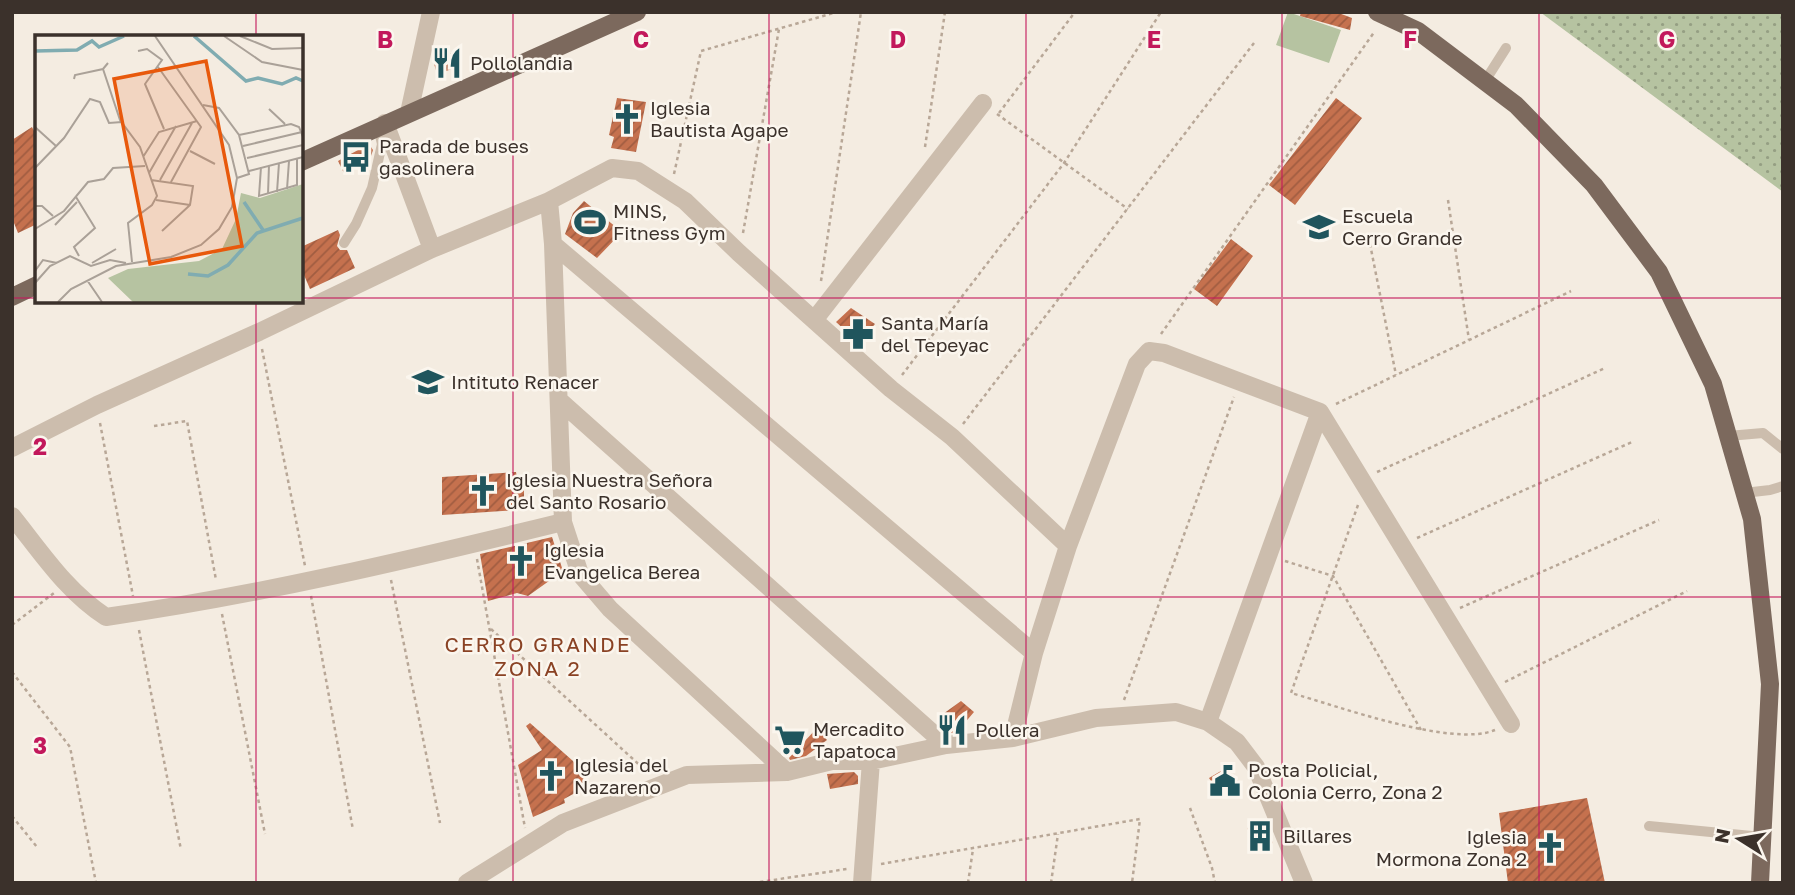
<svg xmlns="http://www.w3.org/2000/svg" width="1795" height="895" font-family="'Golos Text',sans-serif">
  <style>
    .green { fill: url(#green-dots) }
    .pitch { fill: #b6c3a1 }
    .building { fill: url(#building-hatch) }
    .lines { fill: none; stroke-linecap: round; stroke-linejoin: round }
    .path { stroke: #b8a797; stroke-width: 2.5; stroke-dasharray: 3.5 3.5; stroke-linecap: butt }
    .lane { stroke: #ccbdad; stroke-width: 10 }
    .street { stroke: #ccbdad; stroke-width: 18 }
    .primary { stroke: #7c695d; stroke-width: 18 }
    .grid { fill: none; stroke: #c2185b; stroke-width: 2; stroke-opacity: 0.55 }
    .labels { text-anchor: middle; stroke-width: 5; stroke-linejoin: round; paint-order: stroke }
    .poi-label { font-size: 19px; fill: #3b312b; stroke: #fbf6ee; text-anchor: start }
    .neighbourhood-label { font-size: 21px; letter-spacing: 2px; fill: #8a4224; stroke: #fbf6ee }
    .inset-river { fill: none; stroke: #80acb1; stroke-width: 3.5 }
    .inset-road { fill: none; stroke: #aaa198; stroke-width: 2 }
    .view { fill: #e8590c; fill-opacity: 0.15; stroke: #e8590c; stroke-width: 3.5 }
    .inset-edge { fill: none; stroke: #3b312b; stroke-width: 3.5 }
    .grid-label { font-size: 23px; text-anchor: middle; font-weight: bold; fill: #c2185b; stroke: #fbf6ee; stroke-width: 5; stroke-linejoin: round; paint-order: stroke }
  </style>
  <defs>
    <pattern id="green-dots" width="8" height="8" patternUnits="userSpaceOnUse" patternTransform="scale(1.75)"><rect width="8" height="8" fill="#b6c3a1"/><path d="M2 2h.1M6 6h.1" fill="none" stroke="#959f83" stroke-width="1.8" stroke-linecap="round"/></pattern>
    <pattern id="building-hatch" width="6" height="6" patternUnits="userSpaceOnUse" patternTransform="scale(1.75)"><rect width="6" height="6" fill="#c5714e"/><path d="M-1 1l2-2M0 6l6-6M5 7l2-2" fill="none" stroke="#a15d41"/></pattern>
  </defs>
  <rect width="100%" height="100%" fill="#f4ece1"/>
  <!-- green -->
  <path class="green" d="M1540 12H1783V192Z"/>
  <!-- pitch -->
  <path class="pitch" d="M1288 12 1341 30 1329 63 1276 45Z"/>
  <!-- building -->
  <path class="building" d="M1301 12H1336L1352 18 1350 30 1300 16Z
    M455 52 461 66 437 74 433 60Z
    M617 98 646 102 636 152 611 148 614 137 609 135Z
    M1336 98 1362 118 1295 205 1269 185Z
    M32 127 37 137V224L18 233 12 218V140Z
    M369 144 373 150 371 156 344 173 338 161Z
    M584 201 622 232 597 258 565 234 573 213Z
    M338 230 340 235 337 246 340 250H347L355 268 310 289 301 268V247Z
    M1231 239 1253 256 1217 306 1194 289Z
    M851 308 875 324 859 343 836 322Z
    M516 472 518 483H524V498L515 500 516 510 442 515V477Z
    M552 537 563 571 528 596 517 593 488 601 480 554Z
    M961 701 974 712 957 732 950 733 945 729 943 714Z
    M530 723 573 761 588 786 564 799 565 803 533 817 518 765 542 750 526 726Z
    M817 728 827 740 806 756 790 760 789 758Z
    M1226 768 1242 785 1221 797 1209 778Z
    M854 772 858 776V784L830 789 827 774Z
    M1587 798 1605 883H1508L1499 813Z
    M1264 821 1273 843 1258 851 1247 828Z"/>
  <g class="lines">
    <!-- path -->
    <path class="path" d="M999 113 1075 12
      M997 114 1128 209
      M925 147 945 12
      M674 174 701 51 837 12
      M1448 200 1469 340
      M743 233 779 29
      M1370 244 1396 375
      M821 281 861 12
      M1161 334 1375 31
      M262 349 305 566
      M902 375 1064 163 1161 12
      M1336 404 1571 291
      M100 423 133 596
      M963 424 1254 43
      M154 426 187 421 216 580
      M1377 472 1605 368
      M1358 505 1291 693C1338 706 1452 748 1495 730
      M1417 538 1632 442
      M477 559 525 828
      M1285 561 1333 576 1421 730
      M391 580 440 823
      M311 596 353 830
      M1460 608 1659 520
      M222 614 265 834
      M12 625 54 593
      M491 629 646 771
      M139 630 181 850
      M12 672 70 747 96 883
      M1505 682 1687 591
      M1124 700 1234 397
      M1190 808 1212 868 1215 883
      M12 816 37 847
      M881 864 1140 819 1132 883
      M753 883 847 869
      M968 883 973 849
      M1051 883 1058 834"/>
    <!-- lane -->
    <path class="lane" d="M1485 81 1506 48
      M344 243 356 224 372 188 382 144 378 127
      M1728 436 1763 433 1783 449
      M1744 493 1770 490 1783 486
      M1649 826 1762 837"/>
    <!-- street -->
    <path class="street" d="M409 113 431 12
      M385 123 432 249
      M549 201 553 244 563 522 580 574 610 609 787 772
      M553 244 1034 653
      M815 319 983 103
      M560 401 946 745
      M12 448 97 405 259 332 432 249 549 201 612 168 638 171 685 201 739 253 891 389 952 437 1068 546
      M12 516C41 552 66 591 106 617 260 595 412 559 563 522
      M1208 722 1320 412
      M1013 738 1034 653 1068 546 1137 364 1149 351 1164 353 1320 412 1511 724
      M467 883 563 823 687 775 787 772 832 761H871L946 745 1013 738 1096 718 1176 712 1208 722 1237 742 1256 767 1304 883
      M862 883 871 761"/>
    <!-- primary -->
    <path class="primary" d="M1377 12 1418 31 1516 105 1594 185 1659 272 1713 384 1752 519 1770 684 1760 883
      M301 162 637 12
      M12 297 37 285"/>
  </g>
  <!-- grid -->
  <path class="grid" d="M256 12V37M513 12V883M769 12V883M1026 12V883M1282 12V883M1539 12V883M12 298H37M301 298H1783M256 301V883M12 597H1783"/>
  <!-- icons -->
  <defs>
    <symbol id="restaurant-bare" viewBox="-9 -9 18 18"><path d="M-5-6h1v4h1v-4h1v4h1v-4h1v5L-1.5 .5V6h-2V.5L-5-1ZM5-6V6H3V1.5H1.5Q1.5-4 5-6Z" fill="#20555d" stroke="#fbf6ee" stroke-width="2.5" paint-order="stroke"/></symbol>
    <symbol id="church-bare" viewBox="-9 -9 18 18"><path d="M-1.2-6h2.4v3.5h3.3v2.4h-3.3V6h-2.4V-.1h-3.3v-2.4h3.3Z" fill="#20555d" stroke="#fbf6ee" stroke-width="2.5" paint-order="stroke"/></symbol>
    <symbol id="bus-bare" viewBox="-9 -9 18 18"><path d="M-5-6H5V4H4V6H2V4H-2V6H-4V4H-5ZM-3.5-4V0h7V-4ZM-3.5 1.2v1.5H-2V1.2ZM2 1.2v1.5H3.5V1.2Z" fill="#20555d" stroke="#fbf6ee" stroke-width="2.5" paint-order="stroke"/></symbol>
    <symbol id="stadium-bare" viewBox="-9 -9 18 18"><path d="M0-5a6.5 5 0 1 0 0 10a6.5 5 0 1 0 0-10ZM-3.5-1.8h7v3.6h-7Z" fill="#20555d" stroke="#fbf6ee" stroke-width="2.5" paint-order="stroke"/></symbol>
    <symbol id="school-bare" viewBox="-9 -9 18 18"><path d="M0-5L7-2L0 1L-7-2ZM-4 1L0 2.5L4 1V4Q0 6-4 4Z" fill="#20555d" stroke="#fbf6ee" stroke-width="2.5" paint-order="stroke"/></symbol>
    <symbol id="pharmacy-bare" viewBox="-9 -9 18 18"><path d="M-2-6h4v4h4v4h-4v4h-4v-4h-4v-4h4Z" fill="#20555d" stroke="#fbf6ee" stroke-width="2.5" paint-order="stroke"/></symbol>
    <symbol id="supermarket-bare" viewBox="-9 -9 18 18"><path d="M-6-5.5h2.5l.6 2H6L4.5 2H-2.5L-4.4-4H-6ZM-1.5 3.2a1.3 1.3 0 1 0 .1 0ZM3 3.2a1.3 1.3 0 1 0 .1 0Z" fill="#20555d" stroke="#fbf6ee" stroke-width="2.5" paint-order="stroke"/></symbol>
    <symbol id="civic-bare" viewBox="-9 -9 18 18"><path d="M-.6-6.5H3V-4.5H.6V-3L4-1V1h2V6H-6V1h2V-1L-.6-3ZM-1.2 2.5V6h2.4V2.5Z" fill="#20555d" stroke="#fbf6ee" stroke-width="2.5" paint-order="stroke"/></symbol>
    <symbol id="building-bare" viewBox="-9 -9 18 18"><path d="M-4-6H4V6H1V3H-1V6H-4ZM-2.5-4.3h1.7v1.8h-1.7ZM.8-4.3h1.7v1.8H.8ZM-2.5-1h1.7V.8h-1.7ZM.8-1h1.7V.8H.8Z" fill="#20555d" stroke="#fbf6ee" stroke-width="2.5" paint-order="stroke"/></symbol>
  </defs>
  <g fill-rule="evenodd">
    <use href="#restaurant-bare" x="425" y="41" width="44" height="44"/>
    <use href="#church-bare" x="605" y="97" width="44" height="44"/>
    <use href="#bus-bare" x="334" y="135" width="44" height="44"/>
    <use href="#stadium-bare" x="568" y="200" width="44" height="44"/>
    <use href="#school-bare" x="1297" y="205" width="44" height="44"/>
    <use href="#pharmacy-bare" x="836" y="312" width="44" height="44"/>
    <use href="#school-bare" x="406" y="360" width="44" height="44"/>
    <use href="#church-bare" x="461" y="469" width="44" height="44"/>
    <use href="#church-bare" x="499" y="539" width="44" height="44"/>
    <use href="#restaurant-bare" x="930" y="708" width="44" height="44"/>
    <use href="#supermarket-bare" x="768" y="718" width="44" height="44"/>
    <use href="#church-bare" x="529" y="754" width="44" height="44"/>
    <use href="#civic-bare" x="1203" y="759" width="44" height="44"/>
    <use href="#building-bare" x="1238" y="814" width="44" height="44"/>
    <use href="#church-bare" x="1528" y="826" width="44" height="44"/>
  </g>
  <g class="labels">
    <!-- poi labels -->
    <g class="poi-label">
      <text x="470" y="70">Pollolandia</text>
      <text x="650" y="115">Iglesia<tspan x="650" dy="22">Bautista Agape</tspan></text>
      <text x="379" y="153">Parada de buses<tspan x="379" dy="22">gasolinera</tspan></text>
      <text x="613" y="218">MINS,<tspan x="613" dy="22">Fitness Gym</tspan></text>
      <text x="1342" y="223">Escuela<tspan x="1342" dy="22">Cerro Grande</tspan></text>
      <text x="881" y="330">Santa María<tspan x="881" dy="22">del Tepeyac</tspan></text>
      <text x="451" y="389">Intituto Renacer</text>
      <text x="506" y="487">Iglesia Nuestra Señora<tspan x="506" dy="22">del Santo Rosario</tspan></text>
      <text x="544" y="557">Iglesia<tspan x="544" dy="22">Evangelica Berea</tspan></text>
      <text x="813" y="736">Mercadito<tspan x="813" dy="22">Tapatoca</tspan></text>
      <text x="975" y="737">Pollera</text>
      <text x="574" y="772">Iglesia del<tspan x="574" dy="22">Nazareno</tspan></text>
      <text x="1248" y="777">Posta Policial,<tspan x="1248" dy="22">Colonia Cerro, Zona 2</tspan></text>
      <text x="1283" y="843">Billares</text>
      <text x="1527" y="844" text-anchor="end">Iglesia<tspan x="1527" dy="22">Mormona Zona 2</tspan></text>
    </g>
    <!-- neighbourhood labels -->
    <g class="neighbourhood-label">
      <text x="538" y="652">CERRO GRANDE<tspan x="538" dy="24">ZONA 2</tspan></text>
    </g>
  </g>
  <!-- overview -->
  <g transform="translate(35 35)">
    <rect width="268" height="268" fill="#f4ece1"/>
    <path d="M268 149V267H98L73 243 93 234 164 226 187 214 201 184 206 158 225 163Z" fill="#b6c3a1"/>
    <path class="inset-river" d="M159 1 211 46 223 43 247 49 261 43 268 46M0 16 42 15 57 6 64 12 89 1M209 167 228 195M153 239 173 241 193 230 222 198 268 183"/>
    <path class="inset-road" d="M189 1 227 27 268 35M205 1 237 14 268 13M103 16 112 14 127 25 110 49 129 94M123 32 166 92 136 147M68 34 85 85 105 112 122 161 117 170 93 188 97 227M39 44 40 40 68 34 73 28M168 70 184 73 204 100 214 139 202 143M234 74 250 89M0 92 21 111M204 100 256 89 264 92 268 102M208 111 267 97M155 116 180 129M108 122 124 97 162 86M212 123 268 110M226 132 224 161 262 150V124M0 133 29 103 55 64 65 67 74 88 87 87M214 136 268 122M114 138 141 91M116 145 158 151 155 170 127 196M125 145 157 88M252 154 254 126M242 157 244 128M233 159 234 130M41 162 60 193 39 212 44 221M121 165 155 170M0 171H7L18 181M20 190 42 167M0 194 29 176 53 147 69 144 78 133 110 131M57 228 81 214M0 236 8 225 22 228M52 245 67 267M0 248 15 231 35 221 56 231 75 225 91 228M23 267 36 254 81 231 136 222 166 210 184 194 197 172 202 143 194 110 120 1"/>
    <path class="view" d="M171 26 207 211 115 229 79 44Z"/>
    <rect width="268" height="268" class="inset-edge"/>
  </g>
  <g class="grid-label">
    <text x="385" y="48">B</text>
    <text x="641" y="48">C</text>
    <text x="898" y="48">D</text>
    <text x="1154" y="48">E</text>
    <text x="1410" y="48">F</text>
    <text x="1667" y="48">G</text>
    <text x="40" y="455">2</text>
    <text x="40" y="754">3</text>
  </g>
  <!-- border -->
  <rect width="1795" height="895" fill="none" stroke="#3b312b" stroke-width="28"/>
  <!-- north arrow -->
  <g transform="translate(1739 839) rotate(281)" stroke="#fbf6ee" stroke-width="5" paint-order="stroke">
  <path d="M0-5L12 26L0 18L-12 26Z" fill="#3b312b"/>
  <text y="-10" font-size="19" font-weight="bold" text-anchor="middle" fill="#3b312b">N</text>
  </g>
</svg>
